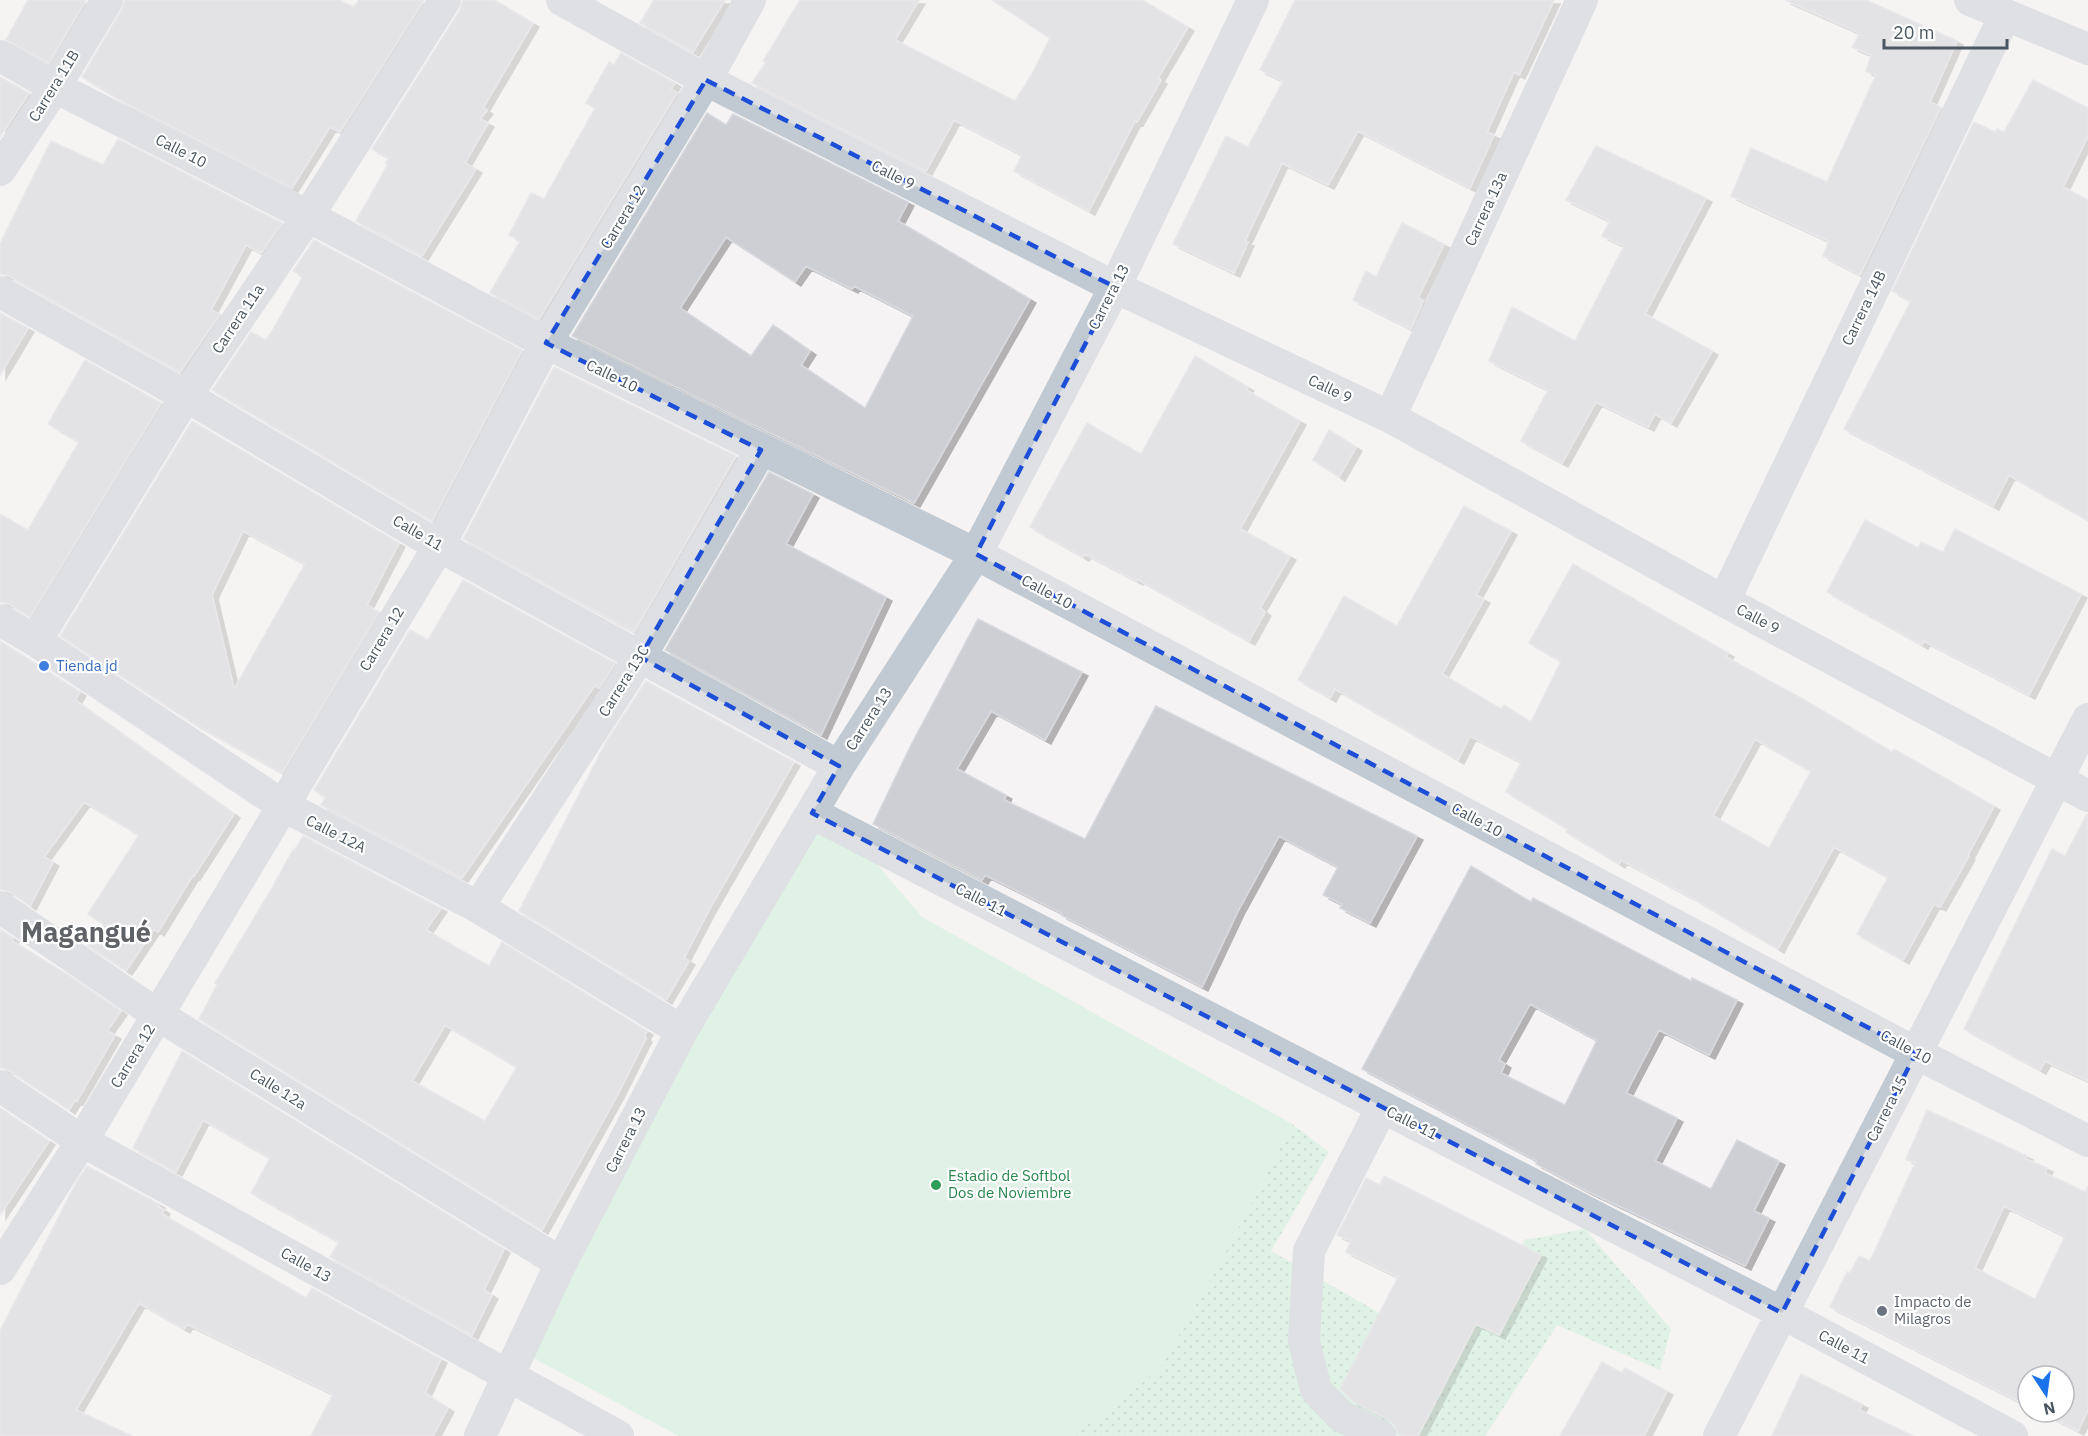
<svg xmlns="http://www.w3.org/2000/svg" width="2088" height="1436" font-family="'IBM Plex Sans',sans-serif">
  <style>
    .grass { fill: url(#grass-dots) }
    .pitch { fill: #c3f1d5 }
    .building { fill: #cdcfd5; stroke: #d7d9de; stroke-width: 1.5; fill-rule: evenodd; filter: url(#shadow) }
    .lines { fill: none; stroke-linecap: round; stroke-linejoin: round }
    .street { stroke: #c1cad2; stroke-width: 32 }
    .marked { fill: none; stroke: #1d4ed8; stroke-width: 4.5; stroke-dasharray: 12 8; stroke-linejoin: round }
    .shop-dot { fill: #3f7fe0; stroke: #fff; stroke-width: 2 }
    .leisure-dot { fill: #2e9e5b; stroke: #fff; stroke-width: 2 }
    .worship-dot { fill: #6b7280; stroke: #fff; stroke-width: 2 }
    .labels { text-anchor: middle; stroke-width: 4.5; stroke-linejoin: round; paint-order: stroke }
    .street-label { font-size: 15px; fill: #4a5661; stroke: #fff }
    .shop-label { font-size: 15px; fill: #366cbe; stroke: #fff; text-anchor: start }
    .leisure-label { font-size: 15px; fill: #27864d; stroke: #fff; text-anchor: start }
    .worship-label { font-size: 15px; fill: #5b616d; stroke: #fff; text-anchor: start }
    .town-label { font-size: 27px; font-weight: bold; fill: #5f6368; stroke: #fff }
  </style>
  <defs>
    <pattern id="grass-dots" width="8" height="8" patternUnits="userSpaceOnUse" patternTransform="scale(1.5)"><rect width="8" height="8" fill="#c3f1d5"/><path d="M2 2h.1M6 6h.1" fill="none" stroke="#a0c6b0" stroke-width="1.8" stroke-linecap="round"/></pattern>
    <filter id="shadow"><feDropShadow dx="6" dy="4" stdDeviation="0" flood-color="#0004"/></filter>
  </defs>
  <rect width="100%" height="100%" fill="#f5f3f3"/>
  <!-- grass -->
  <path class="grass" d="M1292 1124 1329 1152 1271 1251 1453 1355 1525 1240 1585 1229 1671 1329 1660 1370 1557 1325 1485 1436H1064L1100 1418 1160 1368 1229 1246Z"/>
  <!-- pitch -->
  <path class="pitch" d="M815 829 875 862 922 917 1292 1124 1229 1246 1160 1368 1100 1418 1064 1436H679L524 1353 689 1036Z"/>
  <!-- building -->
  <path class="building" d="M28 0H86L49 63 6 40Z
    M125 0H339L354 7 359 0H424L340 132 330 127 292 188 127 104 82 77 122 9Z
    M463 0H494L533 23 483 108 487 110 480 119 488 123 465 163 476 169 422 256 356 221 388 164 386 163 389 158 372 149 460 10Z
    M654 0H725L693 52 640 23Z
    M800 0H919L895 40 1015 101 1032 74 1050 38 992 0H1142L1188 27 1158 78 1161 80 1137 122 1135 121 1089 211 1014 171 1022 155 954 120 926 171 752 83 766 62 763 61Z
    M1295 0H1554L1519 75 1514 72 1487 132 1494 135 1470 188 1358 131 1328 185 1282 163 1245 241 1248 242 1234 273 1173 244 1226 136 1248 147 1283 81 1260 70Z
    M1785 0H1866L1957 41 1930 102 1941 107 1860 275 1823 256 1829 241 1731 196 1751 148 1827 182 1876 75 1866 71 1871 55 1852 47 1860 33Z
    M621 53 675 83 671 89 677 93 539 319 490 293 520 241 509 235 531 193 544 199 595 108 586 103 609 62 614 65Z
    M0 77 29 93 0 137Z
    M2033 80 2088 108V136L2063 187 2088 200V520L2009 475 1993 506 1844 429 1911 301 1892 291 1974 122 1995 132 1997 129 2004 132Z
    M707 113 726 125 733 114 908 202 898 221 1030 299 914 503 572 336ZM726 237 795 282 806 266 852 289 854 286 913 316 865 408 801 365 810 351 773 325 751 356 680 308Z
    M118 139 282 223 261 253 246 245 211 310 220 314 180 372 9 276 0 274V244L51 141 103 165Z
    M1596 146 1706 198 1645 314 1712 351 1671 423 1655 414 1648 427 1596 402 1562 463 1521 441 1548 390 1489 361 1512 307 1575 341 1624 246 1602 236 1610 221 1566 200Z
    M1402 223 1444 244 1418 298 1423 301 1411 329 1353 300 1366 271 1376 277Z
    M314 240 522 350 432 521 212 390 251 332 266 340 271 333 303 276 293 271Z
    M0 313 28 328 0 375Z
    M1195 356 1248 387 1246 390 1300 421 1240 529 1290 556 1260 608 1265 612 1249 641 1137 579V581L1085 554 1083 557 1030 527 1087 423 1141 454Z
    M85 360 161 403 30 617 9 604 0 602V514L28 530 79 442 48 424Z
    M554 367 736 456 634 632 463 539Z
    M192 421 399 543 367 605 379 612 282 773 191 722 60 636ZM243 531 305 564 234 689 212 595Z
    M1329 430 1356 447 1339 477 1313 460Z
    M769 472 813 494 786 544 886 597 821 735 665 650Z
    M1464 506 1511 531 1476 595 1484 599 1442 674 1501 709 1504 705 1531 722 1561 661 1529 643 1573 564 1728 653 1726 657 1801 698 1892 752 1894 749 1994 806 1968 855 1969 856 1940 907 1934 904 1903 960 1857 934 1888 877 1834 847 1778 949 1689 896 1621 860 1619 864 1566 832 1568 829 1506 792 1521 762 1470 736 1458 760 1335 689 1330 698 1298 680 1344 596 1397 626ZM1755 739 1811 771 1769 848 1713 816Z
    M1865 520 1918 548 1921 542 1943 552 1955 529 2081 594 2029 695 1924 641 1922 645 1827 592Z
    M463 580 615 663 599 688 595 685 462 878 321 805 326 797 314 790 410 630 428 640Z
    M978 619 1082 672 1045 740 991 711 957 769 1006 795 1004 800 1085 839 1156 706 1417 836 1370 923 1340 908 1342 904 1323 895 1338 867 1279 836 1238 911 1202 987 1061 915 1062 913 985 875 982 880 873 824 911 745Z
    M0 641 80 692 75 700 234 814 194 876 193 875 158 932 154 929 126 971 88 946 103 924 88 914 139 835 84 802 44 857 53 862 30 906 10 892 0 889Z
    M646 681 794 762 709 910 684 958 689 961 666 1000 519 911 606 742Z
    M2087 814H2088V1081L2045 1061 2040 1070 1964 1029 2052 849 2065 856Z
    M303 836 441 908 426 930 489 966 502 942 647 1031 644 1036 646 1038 617 1096 542 1230 199 1019 217 985 215 983 269 893 293 850 294 851ZM445 1025 517 1067 485 1121 412 1081Z
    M1471 866 1531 902 1533 898 1691 981 1692 978 1737 1000 1709 1055 1659 1030 1626 1093 1677 1118 1655 1161 1711 1189 1737 1140 1779 1161 1754 1211 1769 1218 1745 1266 1585 1190 1536 1164 1537 1161 1362 1069ZM1530 1004 1597 1040 1565 1105 1501 1073 1505 1064 1499 1060Z
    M0 929 13 938 12 941 68 975 121 1011 107 1031 115 1035 77 1101 75 1100 69 1110 10 1071 0 1068Z
    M182 1051 504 1249 484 1290 492 1295 472 1335 330 1257 339 1242 251 1193 270 1158 203 1120 176 1172 133 1148Z
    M0 1108 49 1141 0 1215Z
    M1927 1110 2027 1156 2026 1159 2047 1168 2045 1173 2085 1192 2088 1186V1410L2078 1431 2041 1412H2064V1376H2028V1406L1830 1307 1847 1272 1850 1273 1859 1256 1870 1261 1915 1163 1906 1159ZM2004 1206 2065 1236 2035 1299 1975 1268Z
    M87 1166 159 1204 158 1206 164 1210 162 1214 306 1298 312 1288 441 1359 425 1393 448 1408 433 1436H311L333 1394 187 1324 184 1329 139 1303 76 1410 132 1436H0V1331L76 1183Z
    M1384 1176 1541 1255 1499 1335 1476 1324 1418 1436H1403L1397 1433 1395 1426 1389 1420 1352 1401 1340 1389 1398 1277 1346 1252 1351 1241 1337 1235 1366 1178 1380 1185Z
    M1602 1362 1622 1373 1625 1368 1667 1391 1644 1436H1560Z
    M1801 1374 1862 1404 1859 1410 1913 1436H1772Z"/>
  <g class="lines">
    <!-- street -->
    <path class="street" d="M562 0 706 80 1115 287 1390 417 1724 601 2088 796
      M1970 0 2088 49
      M0 56 55 87 308 216 546 343 976 554 1916 1053 2088 1141
      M0 170 55 87 107 0
      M0 292 186 396 439 546 839 766
      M1390 417 1582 0
      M1724 601 2005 15
      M0 620 36 641 282 805 478 907 682 1031
      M36 641 186 396 308 216 445 0
      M812 813 1782 1313 2012 1436
      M0 907 158 1015 561 1263
      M478 907 640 657 761 450
      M0 1086 82 1141 618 1436
      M0 1269 82 1141 439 546 546 343 706 80 750 0
      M480 1436 561 1263 682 1031 839 766 976 554 1115 287 1253 0
      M1380 1436 1341 1416 1316 1390 1304 1341 1309 1251 1382 1107
      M1719 1436 2088 719"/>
  </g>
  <!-- marked area -->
  <path d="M0 0H2088V1436H0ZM706 80 1115 287 976 554 1916 1053 1782 1313 812 813 839 766 640 657 761 450 546 343Z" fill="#f5f3f3" fill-opacity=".55" fill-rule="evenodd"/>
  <path class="marked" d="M706 80 1115 287 976 554 1916 1053 1782 1313 812 813 839 766 640 657 761 450 546 343Z"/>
  <!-- markers -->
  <circle class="shop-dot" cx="44" cy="666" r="6"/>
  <circle class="leisure-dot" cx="936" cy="1185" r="6"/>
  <circle class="worship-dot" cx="1882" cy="1311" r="6"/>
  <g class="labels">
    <!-- street labels -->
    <g class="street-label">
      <text transform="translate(54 86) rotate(-58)" y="5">Carrera 11B</text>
      <text transform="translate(181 151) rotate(27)" y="5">Calle 10</text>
      <text transform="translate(893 175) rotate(27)" y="5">Calle 9</text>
      <text transform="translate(1486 209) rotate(-65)" y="5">Carrera 13a</text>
      <text transform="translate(623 217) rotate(-59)" y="5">Carrera 12</text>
      <text transform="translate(1109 297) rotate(-63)" y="5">Carrera 13</text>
      <text transform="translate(1864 308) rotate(-64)" y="5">Carrera 14B</text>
      <text transform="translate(238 319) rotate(-56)" y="5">Carrera 11a</text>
      <text transform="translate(612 376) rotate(26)" y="5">Calle 10</text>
      <text transform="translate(1330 389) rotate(25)" y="5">Calle 9</text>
      <text transform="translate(418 533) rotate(30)" y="5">Calle 11</text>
      <text transform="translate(1047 592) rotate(28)" y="5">Calle 10</text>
      <text transform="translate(1758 619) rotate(28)" y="5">Calle 9</text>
      <text transform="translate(382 639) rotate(-59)" y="5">Carrera 12</text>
      <text transform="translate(624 681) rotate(-58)" y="5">Carrera 13C</text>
      <text transform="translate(869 719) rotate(-57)" y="5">Carrera 13</text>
      <text transform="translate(1477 820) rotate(28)" y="5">Calle 10</text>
      <text transform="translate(336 834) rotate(27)" y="5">Calle 12A</text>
      <text transform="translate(981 900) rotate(27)" y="5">Calle 11</text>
      <text transform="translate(1906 1047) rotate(28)" y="5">Calle 10</text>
      <text transform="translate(133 1056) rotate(-59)" y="5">Carrera 12</text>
      <text transform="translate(278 1089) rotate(32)" y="5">Calle 12a</text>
      <text transform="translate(1887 1109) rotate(-63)" y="5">Carrera 15</text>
      <text transform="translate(1412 1123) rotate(27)" y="5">Calle 11</text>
      <text transform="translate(626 1140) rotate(-63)" y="5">Carrera 13</text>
      <text transform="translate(306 1265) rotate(29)" y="5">Calle 13</text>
      <text transform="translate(1844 1347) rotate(28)" y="5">Calle 11</text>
    </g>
    <!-- shop labels -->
    <g class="shop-label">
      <text x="56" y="671">Tienda jd</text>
    </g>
    <!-- leisure labels -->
    <g class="leisure-label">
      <text x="948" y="1181">Estadio de Softbol<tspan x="948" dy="17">Dos de Noviembre</tspan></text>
    </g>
    <!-- worship labels -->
    <g class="worship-label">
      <text x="1894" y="1307">Impacto de<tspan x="1894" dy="17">Milagros</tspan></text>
    </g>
    <!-- town labels -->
    <g class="town-label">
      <text x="86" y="942">Magangué</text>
    </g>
  </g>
  <!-- north arrow -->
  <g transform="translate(2046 1394) rotate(167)"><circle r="28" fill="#ffffff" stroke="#b7bbc0" stroke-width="1.5"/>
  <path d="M0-4.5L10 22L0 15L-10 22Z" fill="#1a73e8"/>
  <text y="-9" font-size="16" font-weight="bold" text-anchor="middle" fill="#4a5661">N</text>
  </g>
  <!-- scale -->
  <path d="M1884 39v9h123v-9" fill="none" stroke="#4a5661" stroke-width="3"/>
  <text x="1893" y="39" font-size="18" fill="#4a5661" stroke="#ffffff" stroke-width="4.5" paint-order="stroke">20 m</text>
</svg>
